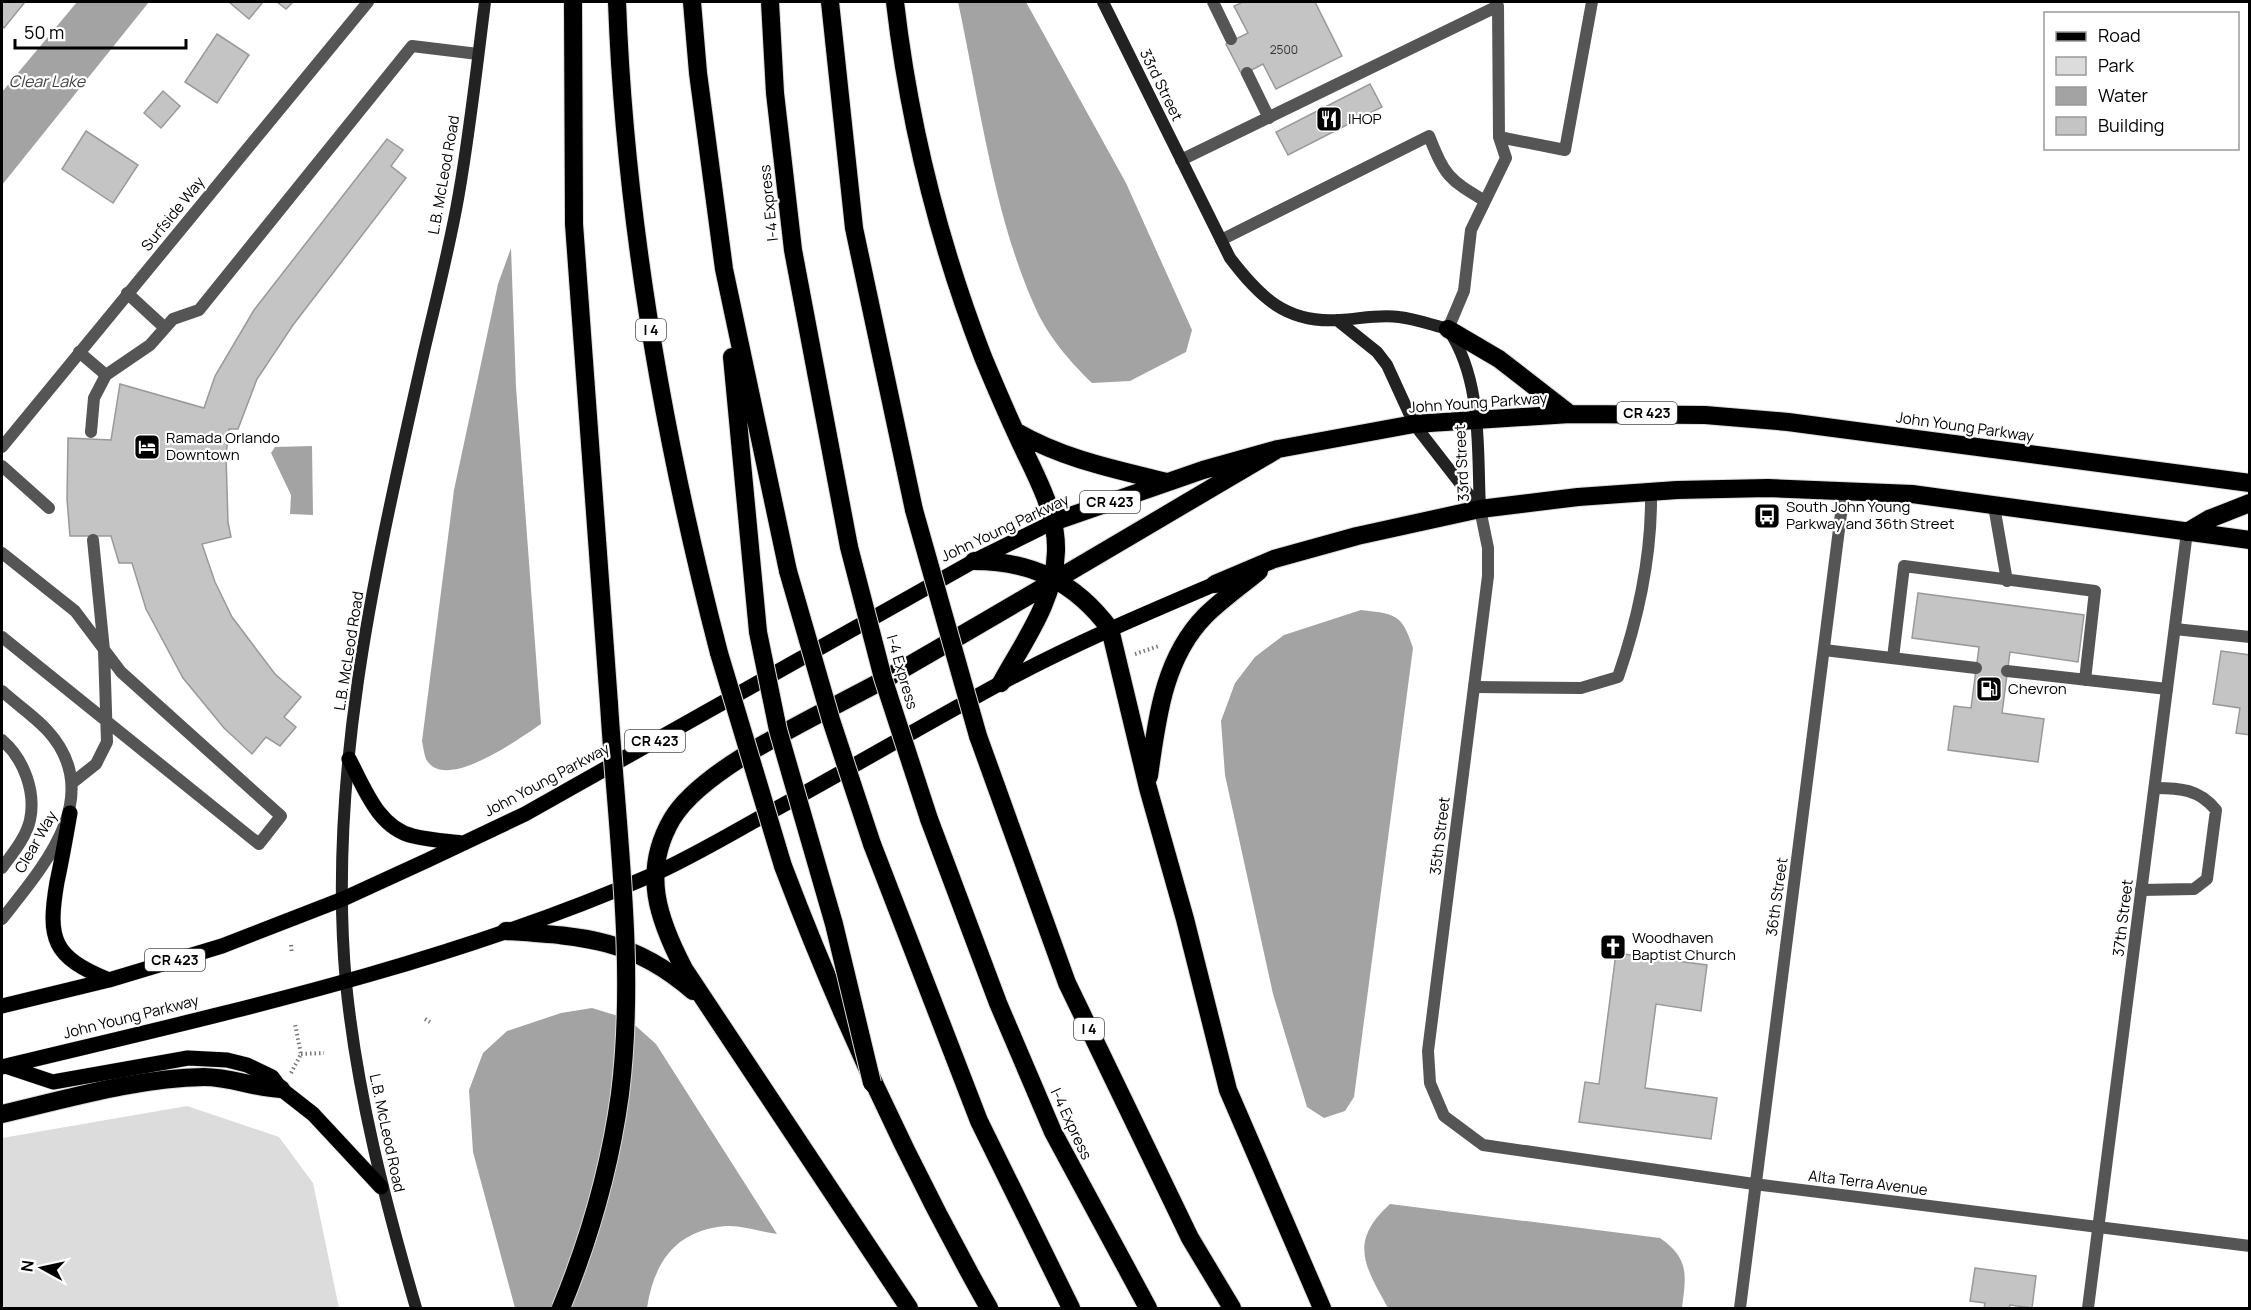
<svg xmlns="http://www.w3.org/2000/svg" width="2251" height="1310" font-family="Manrope,sans-serif">
  <style>
    .green { fill: #dcdcdc }
    .water { fill: #a3a3a3 }
    .building { fill: #c4c4c4; stroke: #999; stroke-width: 1.5 }
    .lines { fill: none; stroke-linecap: round; stroke-linejoin: round }
    .primary-casing { stroke: #dbdbdb; stroke-width: 16 }
    .highway-casing { stroke: #dbdbdb; stroke-width: 20 }
    .path { stroke: #777; stroke-width: 4; stroke-dasharray: 1.5 3; stroke-linecap: butt }
    .lane { stroke: #555; stroke-width: 12 }
    .street { stroke: #555; stroke-width: 12 }
    .secondary { stroke: #222; stroke-width: 12 }
    .primary { stroke: #000; stroke-width: 15 }
    .highway { stroke: #000; stroke-width: 18 }
    .highway-bridge-casing { stroke: #dbdbdb; stroke-width: 20; stroke-linecap: butt }
    .highway-bridge { stroke: #000; stroke-width: 18 }
    .labels { text-anchor: middle; stroke-width: 4.5; stroke-linejoin: round; paint-order: stroke }
    .number-label { font-size: 12px; fill: #313131 }
    .shield { fill: #fff; stroke: #4c4c4c; stroke-width: 1.5 }
    .shield-label { font-size: 14px; font-weight: bold; fill: #000 }
    .street-label { font-size: 15px; fill: #000; stroke: #fff }
    .poi-label { font-size: 15px; fill: #000; stroke: #fff; text-anchor: start }
    .water-label { font-size: 16px; font-style: italic; fill: #444; stroke: #fff }
  </style>
  <rect width="100%" height="100%" fill="#fff"/>
  <!-- green -->
  <path class="green" d="M187 1106 279 1137 313 1183 339 1308H2V1138Z"/>
  <!-- water -->
  <path class="water" d="M77 2H149L2 185V92Z
    M958 2H1026L1126 183 1192 330 1186 352 1130 381 1092 383C1070 362 1047 335 1035 307 994 217 979 99 958 2Z
    M511 248 516 387 541 724C521 737 445 794 426 759 424 754 423 746 422 741L454 490 498 284Z
    M312 446 313 515 290 514 291 495 271 453 275 447Z
    M1361 610C1396 614 1402 614 1413 648L1354 1097 1345 1111 1324 1118 1307 1107 1273 994 1225 775 1221 721 1235 683 1255 657 1284 635Z
    M592 1008 628 1019 656 1044 777 1234C761 1232 742 1225 726 1226 676 1230 654 1262 647 1308H515L473 1152 469 1090 483 1053 507 1031 561 1013Z
    M1390 1204 1660 1238C1690 1259 1686 1275 1682 1308H1388C1365 1266 1348 1242 1390 1204Z"/>
  <!-- building -->
  <path class="building" d="M2 2H25L4 28 2 26Z
    M229 2H263L249 19Z
    M277 2H293L286 9Z
    M1243 2H1315L1342 56 1276 89 1263 64 1242 75 1226 44 1248 33 1234 6Z
    M217 34 249 55 217 103 185 82Z
    M1370 84 1382 107 1288 155 1276 132Z
    M163 91 180 106 161 128 144 113Z
    M86 131 138 165 113 203 62 169Z
    M387 139 403 150 391 166 406 178 293 325 257 379 238 429H229L226 455 228 522 231 537 202 544 215 582 232 617 275 674 301 697 284 717 296 727 280 746 266 737 252 754 224 728 183 678 146 609 132 563H119L111 536H70L67 499 68 438 111 440 120 384 204 408 215 376 254 310Z
    M1918 593 2084 615 2078 662 2010 652 2002 713 2044 719 2038 762 1948 750 1954 706 1971 708 1979 647 1912 638Z
    M2221 651 2250 655V735L2236 733 2240 708 2213 704Z
    M1616 953 1707 965 1701 1011 1656 1004 1645 1088 1717 1098 1711 1139 1579 1122 1585 1082 1599 1084Z
    M1975 1268 2036 1276 2032 1308 2010 1305 2009 1308H1984L1985 1303 1970 1301Z"/>
  <g class="lines">
    <defs>
      <path id="primary" d="M349 759C364 787 378 828 413 836 429 840 447 841 464 843
        M70 813C66 836 62 859 57 882 47 940 53 957 109 980
        M2 1006 109 980 222 946 343 899 428 860 525 814 974 561 1053 522
        M5 1066 53 1082 188 1058 227 1060 247 1065 272 1077 281 1089 313 1114 381 1187
        M2 1067C221 1014 444 966 652 875 690 858 727 836 763 816 842 773 920 727 999 684 1069 646 1142 615 1215 584"/>
      <path id="highway" d="M573 2 574 224 609 704
        M617 2C625 221 664 441 719 653
        M692 2 698 73 724 269 788 571
        M770 2 775 93 793 250 849 547
        M830 2 854 228 914 510
        M895 2C909 123 939 243 983 357 995 386 1008 416 1021 444 1037 478 1057 513 1056 551 1055 600 1024 641 1001 683
        M1448 329 1499 359 1570 414
        M732 357 758 632
        M1015 431C1063 459 1114 469 1167 482
        M1053 522 1203 470 1278 449 1414 424 1570 414 1705 415 1788 422 2250 483
        M2187 532 2209 519 2250 503
        M974 561C1032 561 1075 582 1110 629L1148 788 1185 919 1228 1090 1322 1308
        M1215 584 1274 559 1357 536 1480 509 1578 497 1677 490 1768 488 1912 494 2250 540
        M978 736 1067 983 1190 1238 1232 1308
        M1149 776C1157 720 1163 659 1205 616 1221 600 1241 586 1259 571
        M929 819 998 1003 1053 1132 1148 1308
        M872 844 979 1121 1071 1308
        M783 866C841 1019 909 1166 989 1308
        M506 931C582 936 632 938 693 991
        M2 1114C67 1099 137 1078 204 1077 231 1077 255 1088 281 1089
        M909 1308 684 969C658 919 641 872 672 819 705 763 836 708 894 674 1023 600 1150 524 1278 449"/>
    </defs>
    <!-- primary casing -->
    <use href="#primary" class="primary-casing"/>
    <!-- highway casing -->
    <use href="#highway" class="highway-casing"/>
    <!-- path -->
    <path class="path" d="M1135 654 1159 646
      M291 945 292 954
      M425 1019 430 1022
      M301 1054 324 1053
      M291 1073 301 1054 295 1024"/>
    <!-- lane -->
    <path class="lane" d="M1213 2 1231 39
      M1247 73 1269 118
      M1499 137 1565 150 1592 2
      M1181 160 1498 6 1499 137 1506 158 1471 230 1464 291 1448 329
      M1221 240 1429 136C1445 176 1448 179 1485 201
      M127 293 165 328
      M79 352 106 375
      M91 432 94 398 106 375 150 345 173 319 199 310 412 46 478 54
      M2 466 49 508
      M1994 506 2007 581
      M2 553 75 611 121 672 281 816 259 844 2 637
      M2175 629 2250 637
      M1824 650 1976 668
      M1893 658 1904 566 2095 591 2085 680
      M2007 671 2167 689
      M1474 687 1581 688 1618 677C1638 619 1652 553 1651 492
      M72 783 96 764 107 742 104 650 93 540
      M2141 890 2194 889 2207 879 2216 810C2199 789 2180 788 2155 788"/>
    <!-- street -->
    <path class="street" d="M2 447 368 2
      M1480 509 1488 548V576L1428 1051 1430 1083 1444 1116 1483 1145 1754 1184 2250 1246
      M2 691C16 704 34 716 47 730 107 795 44 866 2 919
      M2 740C24 759 36 792 30 820 26 838 12 854 2 868
      M1740 1308 1844 490
      M2088 1308 2187 532"/>
    <!-- secondary -->
    <path class="secondary" d="M1103 2 1230 258C1260 297 1286 324 1340 320 1359 319 1379 314 1399 317 1416 319 1432 325 1448 329 1483 381 1477 449 1480 509
      M1337 320 1377 352 1387 365 1414 424 1480 509
      M416 1308C385 1201 357 1094 346 983 327 776 375 570 420 369 433 311 449 252 459 193 470 130 477 65 485 2"/>
    <!-- primary -->
    <use href="#primary" class="primary"/>
    <!-- highway -->
    <use href="#highway" class="highway"/>
    <defs>
      <path id="highway-bridge" d="M914 510 978 736
        M849 547 883 678 929 819
        M788 571 831 720 872 844
        M758 632 778 730 834 924 872 1083
        M719 653 783 866
        M561 1308C589 1240 610 1168 620 1094 636 966 617 833 609 704"/>
    </defs>
    <!-- highway-bridge casing -->
    <use href="#highway-bridge" class="highway-bridge-casing"/>
    <!-- highway-bridge -->
    <use href="#highway-bridge" class="highway-bridge"/>
  </g>
  <!-- icons -->
  <defs>
    <symbol id="restaurant-square" viewBox="-11 -11 22 22"><rect x="-9" y="-9" width="18" height="18" rx="4" fill="#000" stroke="#fff"/><path d="M-5-6h1v4h1v-4h1v4h1v-4h1v5L-1.5 .5V6h-2V.5L-5-1ZM5-6V6H3V1.5H1.5Q1.5-4 5-6Z" fill="#fff"/></symbol>
    <symbol id="hotel-square" viewBox="-11 -11 22 22"><rect x="-9" y="-9" width="18" height="18" rx="4" fill="#000" stroke="#fff"/><path d="M-6-4.5h1.5V1H6V5H4.5V3h-9V5H-6ZM-4 0a1.8 1.8 0 1 1 3.6 0ZM.5 0V-2.5h3Q6-2.5 6 0Z" fill="#fff"/></symbol>
    <symbol id="bus-square" viewBox="-11 -11 22 22"><rect x="-9" y="-9" width="18" height="18" rx="4" fill="#000" stroke="#fff"/><path d="M-5-6H5V4H4V6H2V4H-2V6H-4V4H-5ZM-3.5-4V0h7V-4ZM-3.5 1.2v1.5H-2V1.2ZM2 1.2v1.5H3.5V1.2Z" fill="#fff"/></symbol>
    <symbol id="fuel-square" viewBox="-11 -11 22 22"><rect x="-9" y="-9" width="18" height="18" rx="4" fill="#000" stroke="#fff"/><path d="M-5.5-6h7V0h2V4h1.3V-2.5L3-4.5l.8-.8L6-3V5H2.5V1h-1V6h-7ZM-4.2-4.7v3.2H.2V-4.7Z" fill="#fff"/></symbol>
    <symbol id="church-square" viewBox="-11 -11 22 22"><rect x="-9" y="-9" width="18" height="18" rx="4" fill="#000" stroke="#fff"/><path d="M-1.2-6h2.4v3.5h3.3v2.4h-3.3V6h-2.4V-.1h-3.3v-2.4h3.3Z" fill="#fff"/></symbol>
  </defs>
  <g fill-rule="evenodd">
    <use href="#restaurant-square" x="1314" y="104" width="30" height="30"/>
    <use href="#hotel-square" x="132" y="432" width="30" height="30"/>
    <use href="#bus-square" x="1752" y="501" width="30" height="30"/>
    <use href="#fuel-square" x="1974" y="674" width="30" height="30"/>
    <use href="#church-square" x="1598" y="932" width="30" height="30"/>
  </g>
  <g class="labels">
    <!-- number labels -->
    <g class="number-label">
      <text x="1284" y="54">2500</text>
    </g>
    <!-- shield labels -->
    <g class="shield">
      <rect x="636" y="319" width="30" height="22" rx="4.5"/>
      <rect x="1617" y="402" width="60" height="22" rx="4.5"/>
      <rect x="1080" y="491" width="60" height="22" rx="4.5"/>
      <rect x="625" y="730" width="60" height="22" rx="4.5"/>
      <rect x="145" y="949" width="60" height="22" rx="4.5"/>
      <rect x="1074" y="1018" width="30" height="22" rx="4.5"/>
    </g>
    <g class="shield-label">
      <text x="651" y="335">I 4</text>
      <text x="1647" y="418">CR 423</text>
      <text x="1110" y="507">CR 423</text>
      <text x="655" y="746">CR 423</text>
      <text x="175" y="965">CR 423</text>
      <text x="1089" y="1034">I 4</text>
    </g>
    <!-- street labels -->
    <g class="street-label">
      <text transform="translate(1161 85) rotate(64)" y="5">33rd Street</text>
      <text transform="translate(444 175) rotate(-80)" y="5">L.B. McLeod Road</text>
      <text transform="translate(769 203) rotate(-96)" y="5">I-4 Express</text>
      <text transform="translate(173 214) rotate(-51)" y="5">Surfside Way</text>
      <text transform="translate(1478 403) rotate(-4)" y="5">John Young Parkway</text>
      <text transform="translate(1965 427) rotate(8)" y="5">John Young Parkway</text>
      <text transform="translate(1462 463) rotate(-93)" y="5">33rd Street</text>
      <text transform="translate(1005 528) rotate(-25)" y="5">John Young Parkway</text>
      <text transform="translate(349 651) rotate(-81)" y="5">L.B. McLeod Road</text>
      <text transform="translate(902 672) rotate(74)" y="5">I-4 Express</text>
      <text transform="translate(547 780) rotate(-28)" y="5">John Young Parkway</text>
      <text transform="translate(1440 836) rotate(-83)" y="5">35th Street</text>
      <text transform="translate(36 842) rotate(-60)" y="5">Clear Way</text>
      <text transform="translate(1777 897) rotate(-82)" y="5">36th Street</text>
      <text transform="translate(2123 918) rotate(-83)" y="5">37th Street</text>
      <text transform="translate(131 1017) rotate(-14)" y="5">John Young Parkway</text>
      <text transform="translate(1071 1124) rotate(65)" y="5">I-4 Express</text>
      <text transform="translate(387 1133) rotate(78)" y="5">L.B. McLeod Road</text>
      <text transform="translate(1868 1183) rotate(7)" y="5">Alta Terra Avenue</text>
    </g>
    <!-- poi labels -->
    <g class="poi-label">
      <text x="1348" y="124">IHOP</text>
      <text x="166" y="443">Ramada Orlando<tspan x="166" dy="17">Downtown</tspan></text>
      <text x="1786" y="512">South John Young<tspan x="1786" dy="17">Parkway and 36th Street</tspan></text>
      <text x="2008" y="694">Chevron</text>
      <text x="1632" y="943">Woodhaven<tspan x="1632" dy="17">Baptist Church</tspan></text>
    </g>
    <!-- water labels -->
    <g class="water-label">
      <text x="47" y="87">Clear Lake</text>
    </g>
  </g>
  <!-- border -->
  <rect width="2251" height="1310" fill="none" stroke="#000000" stroke-width="6"/>
  <!-- legend -->
  <rect x="2044" y="12" width="195" height="138" fill="#ffffff" stroke="#999999" stroke-width="1.5"/>
  <rect x="2056" y="32" width="30" height="9" fill="#000000" stroke="#999999" stroke-width="1.5"/>
  <text x="2098" y="42" font-size="18" fill="#000000">Road</text>
  <rect x="2056" y="57" width="30" height="18" fill="#dcdcdc" stroke="#999999" stroke-width="1.5"/>
  <text x="2098" y="72" font-size="18" fill="#000000">Park</text>
  <rect x="2056" y="87" width="30" height="18" fill="#a3a3a3" stroke="#999999" stroke-width="1.5"/>
  <text x="2098" y="102" font-size="18" fill="#000000">Water</text>
  <rect x="2056" y="117" width="30" height="18" fill="#c4c4c4" stroke="#999999" stroke-width="1.5"/>
  <text x="2098" y="132" font-size="18" fill="#000000">Building</text>
  <!-- north arrow -->
  <g transform="translate(42 1268) rotate(278)" stroke="#ffffff" stroke-width="4.5" paint-order="stroke">
  <path d="M0-4.5L10 22L0 15L-10 22Z" fill="#000000"/>
  <text y="-9" font-size="16" font-weight="bold" text-anchor="middle" fill="#000000">N</text>
  </g>
  <!-- scale -->
  <path d="M15 39v9h171v-9" fill="none" stroke="#000000" stroke-width="3"/>
  <text x="24" y="39" font-size="18" fill="#000000" stroke="#ffffff" stroke-width="4.5" paint-order="stroke">50 m</text>
</svg>
